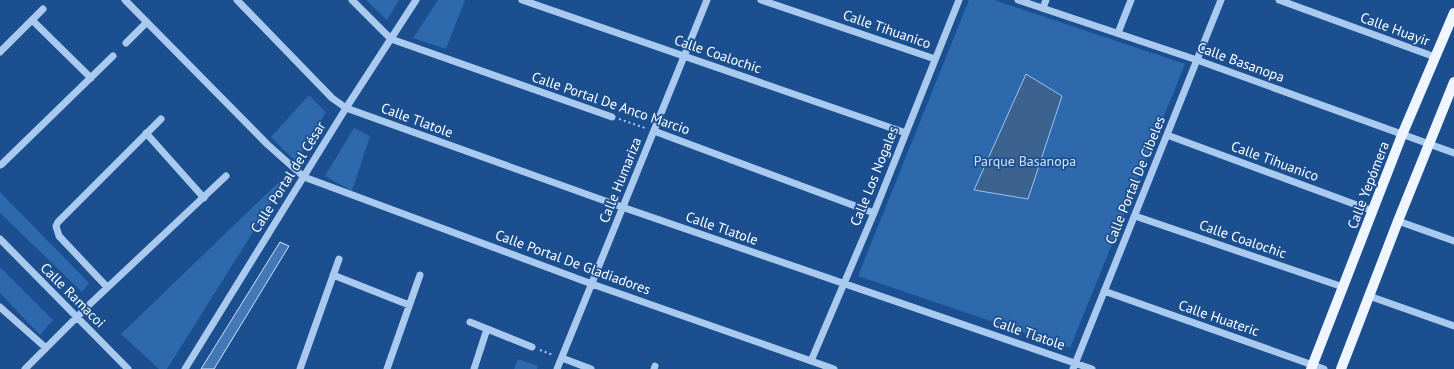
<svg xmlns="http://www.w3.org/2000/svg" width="1454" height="369" font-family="'PT Sans',sans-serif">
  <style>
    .green { fill: #2e69ad }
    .water { fill: #3c6290; stroke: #9cc4f0 }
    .building { fill: #4478b7; stroke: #cfe3fa }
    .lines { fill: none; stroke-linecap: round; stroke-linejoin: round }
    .path { stroke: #a9c9ee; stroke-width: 2; stroke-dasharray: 2 3; stroke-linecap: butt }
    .minor { stroke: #a9c9ee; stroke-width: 7 }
    .major { stroke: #f0f6ff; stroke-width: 10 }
    .labels { text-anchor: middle; stroke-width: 3.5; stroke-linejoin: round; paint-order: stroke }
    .street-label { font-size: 14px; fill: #fff; stroke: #1b4f8f }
    .park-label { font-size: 14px; fill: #cfe3fa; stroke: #1b4f8f }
  </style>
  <rect width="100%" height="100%" fill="#1b4f8f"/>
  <!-- green -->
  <path class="green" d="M366 0H399L387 20Z
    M438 0H465L446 49 413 38Z
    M969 0H994L1185 64 1070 348 858 276Z
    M309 95 326 112 296 162 271 137Z
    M354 128 370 136 352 191 325 176Z
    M284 177 282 186 167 369H159L121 334Z
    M0 192 89 283 82 292 0 213Z
    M0 267 53 320 40 335 0 293Z
    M518 359 538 366 537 369H514Z"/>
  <!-- water -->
  <path class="water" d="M1026 74 1062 96 1028 199 974 190Z"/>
  <!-- building -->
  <path class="building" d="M280 242 289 246 214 369H201Z"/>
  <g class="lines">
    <!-- path -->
    <path class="path" d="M619 119 645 128
      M540 350 553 355"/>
    <!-- minor -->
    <path class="minor" d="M125 0 267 144 304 177 592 284 834 369
      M237 0 332 98 346 108 622 207 1092 369
      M352 0 391 39 612 117
      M522 0 906 133
      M761 0 935 59
      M1018 0 1197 60 1454 153
      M1279 0 1435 57
      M1043 8 1046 0
      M32 20 91 78
      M1118 33 1131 0
      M126 43 147 22
      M0 52 43 9
      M654 131 874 213
      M146 133 204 198
      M1167 135 1373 211
      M0 165 2 164 113 56
      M1135 216 1343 287
      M1398 221 1454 241
      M0 239 128 369
      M333 275 409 305
      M107 287 59 236 56 226 58 222 161 119
      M1104 291 1324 369
      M1369 296 1454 326
      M0 307 46 348
      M470 322 532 347
      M562 358 591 369
      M811 361 874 213 959 0
      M25 369 91 303 226 176
      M185 369 346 108 416 0
      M300 369 339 259
      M387 369 420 275
      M474 369 487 329
      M557 369 707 0
      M654 369 655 366
      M1073 369 1221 0"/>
    <!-- major -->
    <path class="major" d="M1311 369 1402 135 1454 13
      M1341 369 1398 221 1454 82"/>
  </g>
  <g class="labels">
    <!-- street labels -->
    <g class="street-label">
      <text transform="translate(887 29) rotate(19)" y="5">Calle Tihuanico</text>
      <text transform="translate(1395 29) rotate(20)" y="5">Calle Huayir</text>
      <text transform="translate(718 54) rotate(19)" y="5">Calle Coalochic</text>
      <text transform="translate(1241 62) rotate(20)" y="5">Calle Basanopa</text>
      <text transform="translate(611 103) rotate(19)" y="5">Calle Portal De Anco Marcio</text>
      <text transform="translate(417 120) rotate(20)" y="5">Calle Tlatole</text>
      <text transform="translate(1275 161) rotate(20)" y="5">Calle Tihuanico</text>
      <text transform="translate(874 176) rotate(-68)" y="5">Calle Los Nogales</text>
      <text transform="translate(288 177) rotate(-58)" y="5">Calle Portal del César</text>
      <text transform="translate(620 180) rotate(-68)" y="5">Calle Humariza</text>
      <text transform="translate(1135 180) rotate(-68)" y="5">Calle Portal De Cibeles</text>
      <text transform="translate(1368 185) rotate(-69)" y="5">Calle Yepómera</text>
      <text transform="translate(722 228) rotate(19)" y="5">Calle Tlatole</text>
      <text transform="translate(1243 239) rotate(19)" y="5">Calle Coalochic</text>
      <text transform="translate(573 262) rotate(20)" y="5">Calle Portal De Gladiadores</text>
      <text transform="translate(73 295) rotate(45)" y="5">Calle Ramacoi</text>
      <text transform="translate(1219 318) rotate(19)" y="5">Calle Huateric</text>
      <text transform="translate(1029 333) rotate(19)" y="5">Calle Tlatole</text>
    </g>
    <!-- park labels -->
    <g class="park-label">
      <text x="1025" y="166">Parque Basanopa</text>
    </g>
  </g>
</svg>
